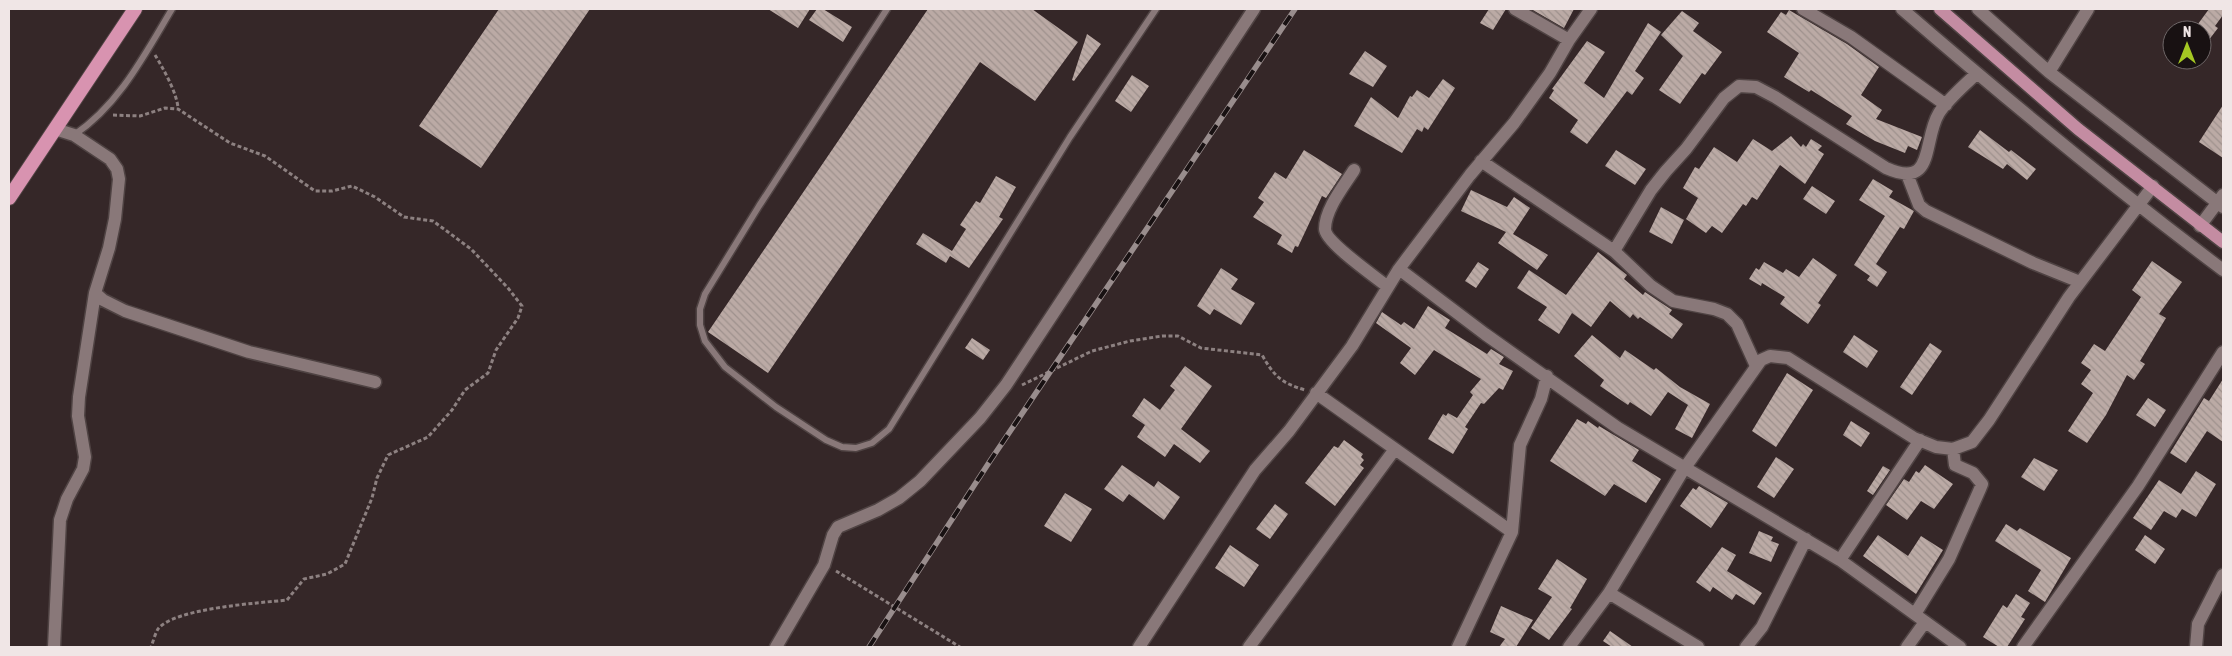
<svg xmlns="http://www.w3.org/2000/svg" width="2232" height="656" font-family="'Asap Condensed',sans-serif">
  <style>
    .building { fill: url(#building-back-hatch) }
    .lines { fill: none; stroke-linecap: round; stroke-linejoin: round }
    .service-casing { stroke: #4f4343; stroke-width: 9 }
    .minor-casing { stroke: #4f4343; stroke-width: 15 }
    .primary-casing { stroke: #4f4343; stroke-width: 15 }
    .trunk-casing { stroke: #4f4343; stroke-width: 16 }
    .path { stroke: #8d8181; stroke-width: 3; stroke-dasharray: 4 2.5; stroke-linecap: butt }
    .service { stroke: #897879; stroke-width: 6 }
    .minor { stroke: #897879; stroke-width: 12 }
    .primary { stroke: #c48ca2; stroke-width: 12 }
    .trunk { stroke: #d893b0; stroke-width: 14 }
    .rail-casing { stroke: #998d8d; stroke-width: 5.5 }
    .rail { stroke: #181112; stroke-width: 4; stroke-dasharray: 11; stroke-linecap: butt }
  </style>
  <defs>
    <pattern id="building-back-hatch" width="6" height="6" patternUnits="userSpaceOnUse" patternTransform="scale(1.25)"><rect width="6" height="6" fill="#bbaaa5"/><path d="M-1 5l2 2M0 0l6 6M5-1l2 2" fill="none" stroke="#9e918d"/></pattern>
  </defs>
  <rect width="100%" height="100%" fill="#352728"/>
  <!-- building -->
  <path class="building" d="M499 9H590L481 168 419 126Z
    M768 9H810L798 28Z
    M817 9H823L852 27 843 42 809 20Z
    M928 9H1032L1078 42 1035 101 980 62 768 373 708 332Z
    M1489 9H1506L1493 30 1480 23Z
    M1531 9H1574L1564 28Z
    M2209 9H2223V15L2215 26 2218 28 2202 49V27L2198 24Z
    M1789 10 1847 44 1879 67 1861 95 1882 110 1876 119 1922 137 1917 150 1908 146 1905 153 1875 141 1846 124 1852 116 1811 90 1809 92 1784 77 1799 53 1767 32 1781 12 1786 15Z
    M1682 11 1699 23 1693 31 1722 52 1705 75 1702 73 1680 104 1659 90 1683 56 1661 35Z
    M1648 23 1661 32 1635 71 1644 78 1632 95 1627 91 1587 144 1570 132 1578 120 1549 98 1554 90 1552 89 1587 41 1605 52 1584 83 1604 98Z
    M1087 34 1101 44 1074 81 1072 80Z
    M1365 51 1387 66 1373 87 1349 74Z
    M1132 75 1149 86 1131 112 1115 101Z
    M1443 79 1455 88 1428 130 1424 127 1422 132 1417 129 1402 153 1354 126 1371 97 1398 118 1410 96 1412 97 1417 90 1429 98Z
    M2223 105V158L2199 142Z
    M1980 130 2009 152 2011 150 2036 169 2027 180 2007 164 2003 169 1968 147Z
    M1791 136 1801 147 1803 144 1806 147 1811 139 1822 146 1818 150 1824 154 1805 184 1780 165 1757 200 1752 197 1746 206 1743 204 1722 233 1712 226 1706 233 1686 219 1698 198 1683 188 1695 167 1699 169 1714 147 1737 162 1753 139 1772 151Z
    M1304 150 1342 174 1326 198 1322 196 1298 247 1295 246 1292 253 1277 244 1282 235 1253 217 1264 202 1258 198 1275 172 1286 179Z
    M1616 150 1646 169 1635 185 1605 166Z
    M996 176 1016 187 999 217 1003 219 969 268 950 256 946 263 916 244 923 233 952 251 966 229 960 225 976 201 980 203Z
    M1873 179 1893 191 1889 197 1914 211 1904 229 1900 227 1876 264 1887 272 1877 287 1867 280 1870 276 1854 265 1885 216 1859 200Z
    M1812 186 1835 201 1826 214 1803 199Z
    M1471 190 1507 207 1514 197 1530 208 1513 234 1548 255 1537 270 1498 243 1506 232 1461 211Z
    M1661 207 1684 220 1672 244 1649 232Z
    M1598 252 1627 275 1624 279 1643 295 1645 292 1672 310 1669 314 1683 324 1672 339 1640 317 1638 319 1633 314 1630 318 1610 301 1591 327 1572 313 1559 334 1538 320 1547 307 1517 288 1529 270 1566 295Z
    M1813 258 1837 275 1818 303 1821 305 1808 324 1780 304 1785 297 1762 283 1761 286 1749 279 1756 268 1759 270 1764 262 1783 273 1786 269 1799 277Z
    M2152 261 2182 282 2159 314 2166 318 2140 361 2145 364 2134 380 2127 375 2106 415 2087 443 2068 431 2093 393 2081 384 2091 370 2081 363 2094 344 2105 351 2141 297 2132 290Z
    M1478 262 1489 269 1476 288 1465 281Z
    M1221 268 1238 279 1231 289 1255 303 1241 325 1214 309 1210 315 1197 306Z
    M1428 306 1450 320 1445 328 1487 354 1491 349 1504 357 1499 364 1513 371 1503 390 1499 388 1484 404 1481 403 1465 427 1468 429 1453 454 1428 439 1443 414 1446 416 1448 413 1457 418 1473 395 1470 392 1481 379 1434 350 1415 375 1400 363 1411 348 1376 323 1382 312 1401 325 1404 322 1414 329Z
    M1592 335 1620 358 1625 350 1654 370 1656 368 1680 387 1710 404 1692 438 1675 429 1688 405 1668 392 1651 416 1630 402 1628 405 1600 386 1604 380 1574 356Z
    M1854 335 1878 351 1867 368 1843 352Z
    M972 338 990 350 983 360 965 348Z
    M1930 343 1942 351 1912 395 1900 387Z
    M1185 366 1212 386 1181 429 1210 451 1200 463 1174 444 1165 457 1137 437 1145 425 1132 416 1144 398 1160 410 1175 390 1170 386Z
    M1787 373 1813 390 1776 447 1752 431Z
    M2223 379V442L2207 431 2186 463 2170 453 2204 398 2209 401Z
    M2148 398 2166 410 2155 427 2136 415Z
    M1577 419 1586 424 1588 421 1598 428 1599 426 1639 450 1632 461 1661 479 1646 503 1614 484 1605 496 1550 461Z
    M1851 421 1870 433 1861 447 1843 435Z
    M1344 440 1363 454 1361 457 1364 460 1360 465 1364 468 1335 506 1305 483 1334 446 1338 448Z
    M1776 457 1794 469 1774 498 1757 487Z
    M2034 458 2058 470 2044 491 2021 477Z
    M1122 465 1154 487 1158 481 1180 497 1164 520 1129 494 1123 502 1104 489Z
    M1925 465 1953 484 1934 509 1921 501 1907 520 1886 505 1904 479 1909 482 1916 471 1919 473Z
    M1883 466 1890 470 1873 495 1867 491Z
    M2196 471 2216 484 2196 517 2182 509 2176 518 2164 511 2151 530 2133 518 2159 480 2181 494Z
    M1699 486 1728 503 1711 528 1680 506 1693 488 1696 490Z
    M1065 493 1092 509 1071 542 1044 526Z
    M1275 504 1288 514 1270 539 1256 529Z
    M2006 524 2017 531 2020 528 2071 558 2045 602 2028 591 2041 570 1995 541Z
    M1759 531 1773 537 1771 541 1779 544 1771 562 1749 553Z
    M1878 535 1908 556 1921 536 1943 550 1916 594 1863 556Z
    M2145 535 2165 549 2155 564 2135 550Z
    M1230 545 1259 565 1244 587 1215 568Z
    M1722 547 1736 555 1727 571 1762 593 1754 605 1736 594 1732 600 1713 587 1710 592 1696 582Z
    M1557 559 1587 579 1570 608 1572 609 1549 640 1531 628 1552 597 1538 589Z
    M2016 594 2030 603 2021 617 2025 619 2007 647H1999L1983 637 2003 605 2007 608Z
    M1501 606 1533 620 1516 647H1499L1505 639 1490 632Z
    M1610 631 1633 647H1612L1603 641Z"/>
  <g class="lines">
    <defs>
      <path id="service" d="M887 9 759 206 705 294 700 309V325L705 341 725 367 776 407 826 440 842 447 856 448 872 443 889 429 1070 137 1156 9
        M74 135C119 105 145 54 172 9"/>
      <path id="minor" d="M1515 9 1569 40
        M1803 9 1851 37 1946 105
        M1902 9C2006 99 2113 187 2223 270
        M1978 9 2049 72 2223 207
        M2049 72 2088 9
        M1481 161 1614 251 1651 286 1673 301 1714 309 1727 314 1737 324 1756 366
        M1354 170C1344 186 1325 209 1325 229 1325 242 1377 278 1388 287
        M1907 174 1919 205 1926 211 2033 263 2080 282
        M2200 226 2223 195
        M1614 251 1651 190 1666 171 1686 149 1724 98 1739 86 1756 87 1775 97 1886 168C1936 190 1922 141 1939 113 1949 98 1964 86 1977 73
        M1399 269 1485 334 1618 428 1840 560 1960 647
        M95 293 103 300 125 311 249 352 375 382
        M1316 393 1512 532
        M1840 560 1920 440
        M1609 593 1698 647
        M1915 614 1949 559 1980 489 1982 484 1973 473 1955 465 1953 449
        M54 647 60 520 67 499 83 469 85 457 78 416 79 397 95 293 109 248 115 219 119 179 117 169 110 159 74 135 55 129
        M776 647 824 565 833 535 838 527 878 510 899 498 920 481 980 418 1006 385 1254 9
        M1139 647 1255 470 1289 431 1352 346 1399 269 1470 175 1514 123 1550 73 1569 40 1591 9
        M1249 647 1395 449
        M1458 647 1512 532 1520 445 1541 399 1547 376
        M1569 647 1609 593 1684 469 1761 360 1770 356 1788 358 1914 438 1936 447 1953 449 1972 442 1989 420 2069 297 2153 186
        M1746 647 1762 627 1806 539
        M1907 647 1925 622
        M2023 647 2138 486 2223 352
        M2196 647 2198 624 2223 575"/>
      <path id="primary" d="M1940 9 2078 129 2223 242"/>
      <path id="trunk" d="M9 198 135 9"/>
    </defs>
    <!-- service casing -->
    <use href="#service" class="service-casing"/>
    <!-- minor casing -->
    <use href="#minor" class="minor-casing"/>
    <!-- primary casing -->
    <use href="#primary" class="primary-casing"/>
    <!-- trunk casing -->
    <use href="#trunk" class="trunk-casing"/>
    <!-- path -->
    <path class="path" d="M155 55C163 68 177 93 178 108
      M113 115 140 116 165 108 178 109 230 143 265 156 315 191H332L352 186 375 197 404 217 433 221 471 249 508 288 522 306 518 318 496 350 488 373 465 390 452 410 428 437 388 455 377 478 372 498 345 564 327 574 304 579 287 600C260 603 174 608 158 629 155 634 153 642 151 647
      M1022 385 1092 351 1130 341 1162 336H1178L1201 348 1262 355C1274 376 1281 383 1305 390
      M836 571 960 647"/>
    <!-- service -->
    <use href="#service" class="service"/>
    <!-- minor -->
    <use href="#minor" class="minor"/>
    <!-- primary -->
    <use href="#primary" class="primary"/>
    <!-- trunk -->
    <use href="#trunk" class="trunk"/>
    <defs>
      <path id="rail" d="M869 647 990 461 1295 9"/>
    </defs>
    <!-- rail casing -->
    <use href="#rail" class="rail-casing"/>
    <!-- rail -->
    <use href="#rail" class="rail"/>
  </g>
  <!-- border -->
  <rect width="2232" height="656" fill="none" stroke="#f0e6e6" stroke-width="20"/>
  <!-- north arrow -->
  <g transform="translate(2187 45)"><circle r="24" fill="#181112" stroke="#6e6667"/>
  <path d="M0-4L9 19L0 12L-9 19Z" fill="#a5c823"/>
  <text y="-8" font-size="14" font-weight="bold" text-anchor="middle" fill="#f0e6e6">N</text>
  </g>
</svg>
